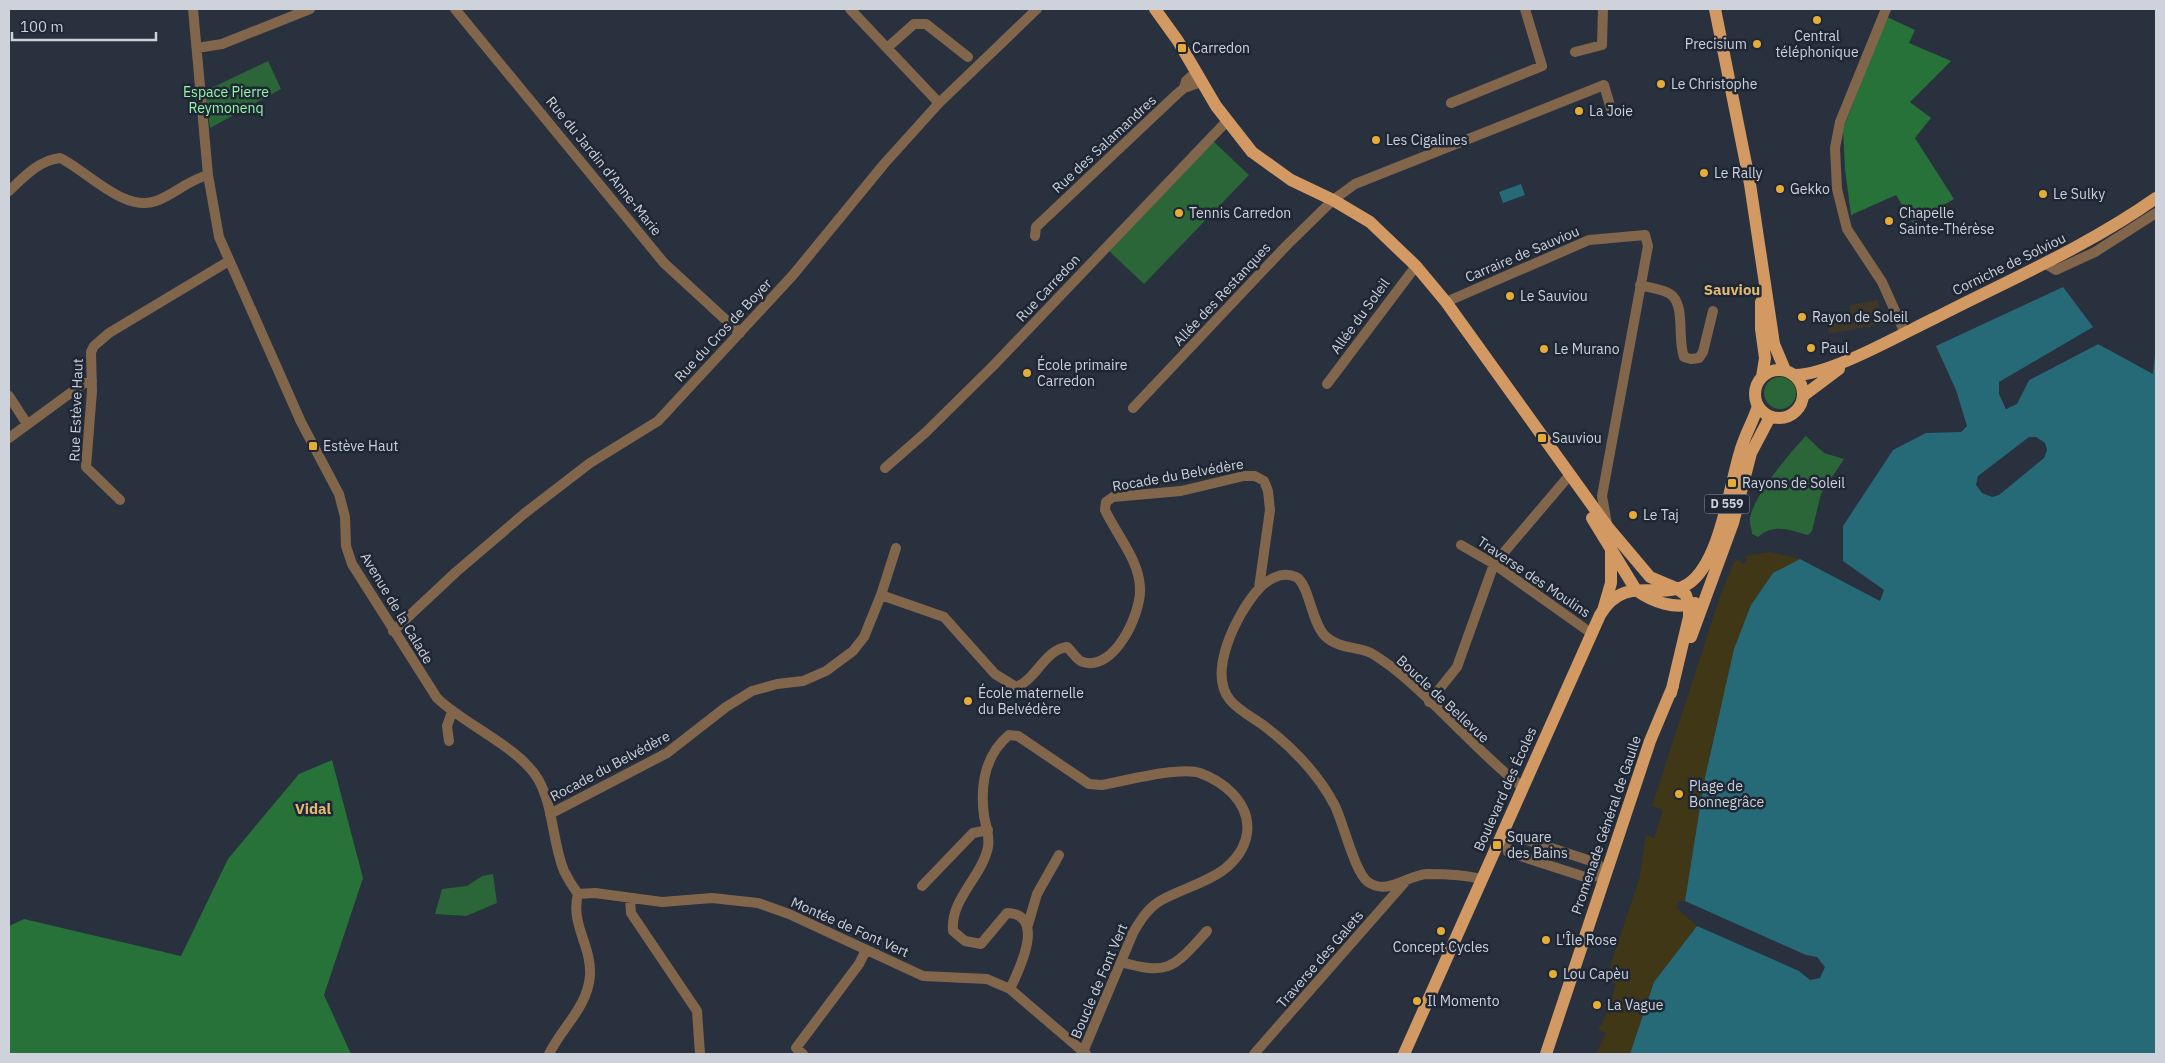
<svg xmlns="http://www.w3.org/2000/svg" width="2165" height="1063" font-family="'IBM Plex Sans',sans-serif">
  <style>
    .medical { fill: #403626 }
    .green { fill: #2a6637 }
    .forest { fill: #267239 }
    .sand { fill: #403717 }
    .water { fill: #266a77 }
    .pier { fill: #29303e }
    .lines { fill: none; stroke-linecap: round; stroke-linejoin: round }
    .minor { stroke: #81664c; stroke-width: 10 }
    .major { stroke: #d29962; stroke-width: 12 }
    .poi-dot { fill: #e6ad36; stroke: #1f2634; stroke-width: 2 }
    .labels { text-anchor: middle; stroke-width: 5; stroke-linejoin: round; paint-order: stroke }
    .shield { fill: #1f2634; stroke: #999ea9; stroke-width: 1 }
    .shield-label { font-size: 12px; font-weight: bold; fill: #cdd2db }
    .poi-label { font-size: 14px; fill: #cdd2db; stroke: #1f2634; text-anchor: start }
    .park-label { font-size: 14px; fill: #94f7a5; stroke: #1f2634 }
    .street-label { font-size: 14px; fill: #cdd2db; stroke: #1f2634 }
    .neighbourhood-label { font-size: 15px; font-weight: bold; fill: #e0b972; stroke: #1f2634 }
  </style>
  <rect width="100%" height="100%" fill="#29303e"/>
  <!-- medical -->
  <path class="medical" d="M1878 300 1882 324 1829 334 1827 319 1850 316V305Z"/>
  <!-- green -->
  <path class="green" d="M268 61 281 89 210 128 205 91Z
    M1213 141 1249 175 1144 284 1109 251Z
    M1764 393a16 16 0 1 1 32 0a16 16 0 1 1-32 0Z
    M1806 436 1824 453 1844 459 1821 494 1812 531 1808 535C1789 530 1774 523 1758 537L1752 534C1752 530 1749 523 1750 518 1754 496 1790 452 1806 436Z
    M493 874 497 903 466 916 435 914 442 889 467 886 482 876Z"/>
  <!-- forest -->
  <path class="forest" d="M1887 17 1915 30 1909 43 1951 61 1910 102 1931 118 1915 138 1954 199 1913 223 1896 195 1851 215 1845 169 1843 129Z
    M332 760 363 878 324 995 351 1054H9V926L24 919 181 956 228 859 299 774Z"/>
  <!-- sand -->
  <path class="sand" d="M1770 552 1800 559 1773 573 1751 605 1720 709 1704 782 1685 901H1679L1676 907 1697 926 1654 982 1630 1054H1596L1606 1033 1598 1030 1605 1017 1616 984 1606 979 1639 880 1646 835 1654 838 1663 810 1652 806 1720 596 1734 562 1739 559 1742 564 1747 562 1745 556Z"/>
  <!-- water -->
  <path class="water" d="M1521 184 1525 195 1503 203 1499 192Z
    M2063 287 2093 327 1999 382V394L2006 409 2017 403 2029 380 2098 344 2153 374 2156 345V1054H1630L1654 982 1697 926 1799 971 1810 980 1820 978 1825 967 1817 957 1806 955 1685 901 1704 782 1734 649 1751 605 1773 573 1800 559 1880 601 1884 590 1843 561V526L1893 450 1926 433 1961 432 1967 426 1956 390 1936 346Z"/>
  <!-- pier -->
  <path class="pier" d="M2097 342 2108 346V349L2098 344 2029 380 2017 404 2006 409 1999 390 2002 389 2007 405 2015 402 2027 378Z
    M2029 437H2036L2045 443 2047 450 2044 458 1999 495 1992 497 1982 493 1976 485 1978 476Z"/>
  <g class="lines">
    <!-- minor -->
    <path class="minor" d="M193 9 208 175 219 237 301 422 339 494 345 517 346 546 352 564 437 698C465 725 519 747 538 779 554 807 552 842 564 871 568 879 573 887 578 894 570 924 592 946 590 976 587 1008 562 1027 549 1054
      M455 9 664 263 740 333
      M850 9 939 103
      M1886 9 1840 122 1835 148 1837 189 1847 229 1882 282 1905 333
      M197 48 222 44 310 9
      M887 48 914 24H926L968 57
      M1575 52 1602 45 1603 9
      M1184 88 1186 81 1196 72
      M1451 103 1542 66 1525 9
      M9 191C23 178 39 160 60 158 86 170 124 213 156 201 175 194 188 180 208 175
      M1035 236 1036 227 1177 94 1184 88 1201 82
      M2044 263 2056 270 2095 252 2156 213
      M1640 285C1649 288 1663 289 1670 294 1686 304 1677 340 1684 357L1691 359 1699 358 1703 352 1713 311
      M1446 302 1589 240 1645 235 1648 246 1602 496 1607 524
      M1327 384 1416 266
      M9 396 27 424
      M1133 408 1286 246 1333 200 1355 184 1604 85 1611 109
      M9 438 84 383 92 381
      M885 468 925 433 994 365 1226 122
      M120 500 86 467 92 391 91 352 94 346 109 333 229 261
      M1461 545 1494 564 1591 633
      M881 595 896 548
      M393 631 456 572 525 513 590 463 658 421 793 275 884 164 939 103 1037 9
      M1429 702 1457 667 1494 564 1568 477
      M449 741 447 726 452 712
      M550 814 667 753 726 707 752 691 777 684 803 681 826 671 853 651 864 637 881 595 944 617 995 674 1016 687C1037 679 1044 650 1067 647 1072 651 1077 661 1083 662 1114 672 1141 614 1140 589 1140 561 1116 534 1105 510L1106 502 1113 497 1181 491 1244 476H1255L1264 481 1268 491 1270 510 1259 588
      M1518 837 1597 863 1605 874 1588 878 1508 852 1507 843 1511 838Z
      M1481 879C1466 875 1444 874 1427 874 1407 875 1388 896 1368 882 1355 873 1343 822 1335 806 1318 773 1292 747 1263 725 1252 717 1238 710 1230 700 1207 672 1237 615 1256 592 1265 581 1281 570 1296 577 1309 583 1311 622 1325 636 1339 649 1355 646 1371 653 1378 657 1386 663 1392 667 1438 703 1475 750 1521 786
      M922 886 973 833 988 830
      M578 894 595 893 662 902 712 898 758 903 789 914 923 976 987 979 1010 989 1086 1054
      M630 899 631 913 697 1011 700 1054
      M1027 928 1037 894 1059 855
      M1121 962C1170 976 1174 967 1207 931
      M1010 989C1019 970 1047 914 1007 913L981 944 965 941 953 931C950 899 982 877 988 847 990 836 986 827 984 816 980 786 985 755 1009 735L1018 736 1089 784 1102 785C1124 781 1181 766 1200 773 1211 777 1223 784 1232 793 1257 819 1250 850 1222 871 1203 884 1179 890 1160 901 1147 909 1140 921 1133 933L1083 1052
      M803 1054 796 1048 859 964 866 950
      M1254 1054 1405 882"/>
    <!-- major -->
    <path class="major" d="M1155 9 1178 41 1216 106 1252 152 1291 180 1333 200 1370 222 1416 266 1446 302 1607 526 1650 577 1676 588 1686 595 1689 605V617L1671 693
      M1715 9 1750 184 1774 344 1785 370
      M1761 302V329L1765 358 1762 377
      M1755 394a24 24 0 1 1 48 0a24 24 0 1 1-48 0Z
      M1794 375C1829 376 1903 333 1937 317 2011 279 2088 246 2156 198
      M1803 396 1839 369
      M1592 518 1636 590C1653 602 1675 610 1695 603
      M1604 607 1611 583V551
      M1691 637 1733 523 1751 453 1770 417
      M1404 1054 1600 615C1625 572 1660 602 1688 584 1720 563 1729 487 1740 452 1744 436 1753 422 1758 406
      M1546 1054 1650 741 1673 686"/>
  </g>
  <!-- markers -->
  <g class="poi-dot">
    <circle cx="1817" cy="20" r="5"/>
    <circle cx="1757" cy="44" r="5"/>
    <rect x="1177" y="43" width="10" height="10" rx="2.5"/>
    <circle cx="1661" cy="84" r="5"/>
    <circle cx="1579" cy="111" r="5"/>
    <circle cx="1376" cy="140" r="5"/>
    <circle cx="1704" cy="173" r="5"/>
    <circle cx="1780" cy="189" r="5"/>
    <circle cx="2043" cy="194" r="5"/>
    <circle cx="1179" cy="213" r="5"/>
    <circle cx="1889" cy="221" r="5"/>
    <circle cx="1510" cy="296" r="5"/>
    <circle cx="1802" cy="317" r="5"/>
    <circle cx="1811" cy="348" r="5"/>
    <circle cx="1544" cy="349" r="5"/>
    <circle cx="1027" cy="373" r="5"/>
    <rect x="1537" y="433" width="10" height="10" rx="2.5"/>
    <rect x="308" y="441" width="10" height="10" rx="2.5"/>
    <rect x="1727" y="478" width="10" height="10" rx="2.5"/>
    <circle cx="1633" cy="515" r="5"/>
    <circle cx="968" cy="701" r="5"/>
    <circle cx="1679" cy="794" r="5"/>
    <rect x="1492" y="840" width="10" height="10" rx="2.5"/>
    <circle cx="1441" cy="931" r="5"/>
    <circle cx="1546" cy="940" r="5"/>
    <circle cx="1553" cy="974" r="5"/>
    <circle cx="1417" cy="1001" r="5"/>
    <circle cx="1597" cy="1005" r="5"/>
  </g>
  <g class="labels">
    <!-- shield labels -->
    <rect class="shield" x="1704.5" y="494.5" width="45" height="19" rx="4"/>
    <g class="shield-label">
      <text x="1727" y="508">D 559</text>
    </g>
    <!-- poi labels -->
    <g class="poi-label">
      <text x="1817" y="41" text-anchor="middle">Central<tspan x="1817" dy="16">téléphonique</tspan></text>
      <text x="1747" y="49" text-anchor="end">Precisium</text>
      <text x="1192" y="53">Carredon</text>
      <text x="1671" y="89">Le Christophe</text>
      <text x="1589" y="116">La Joie</text>
      <text x="1386" y="145">Les Cigalines</text>
      <text x="1714" y="178">Le Rally</text>
      <text x="1790" y="194">Gekko</text>
      <text x="2053" y="199">Le Sulky</text>
      <text x="1189" y="218">Tennis Carredon</text>
      <text x="1899" y="218">Chapelle<tspan x="1899" dy="16">Sainte-Thérèse</tspan></text>
      <text x="1520" y="301">Le Sauviou</text>
      <text x="1812" y="322">Rayon de Soleil</text>
      <text x="1821" y="353">Paul</text>
      <text x="1554" y="354">Le Murano</text>
      <text x="1037" y="370">École primaire<tspan x="1037" dy="16">Carredon</tspan></text>
      <text x="1552" y="443">Sauviou</text>
      <text x="323" y="451">Estève Haut</text>
      <text x="1742" y="488">Rayons de Soleil</text>
      <text x="1643" y="520">Le Taj</text>
      <text x="978" y="698">École maternelle<tspan x="978" dy="16">du Belvédère</tspan></text>
      <text x="1689" y="791">Plage de<tspan x="1689" dy="16">Bonnegrâce</tspan></text>
      <text x="1507" y="842">Square<tspan x="1507" dy="16">des Bains</tspan></text>
      <text x="1556" y="945">L'Île Rose</text>
      <text x="1441" y="952" text-anchor="middle">Concept Cycles</text>
      <text x="1563" y="979">Lou Capèu</text>
      <text x="1427" y="1006">Il Momento</text>
      <text x="1607" y="1010">La Vague</text>
    </g>
    <!-- park labels -->
    <g class="park-label">
      <text x="226" y="97">Espace Pierre<tspan x="226" dy="16">Reymonenq</tspan></text>
    </g>
    <!-- street labels -->
    <g class="street-label">
      <text transform="translate(1104 144) rotate(-43)" y="5">Rue des Salamandres</text>
      <text transform="translate(604 166) rotate(51)" y="5">Rue du Jardin d'Anne-Marie</text>
      <text transform="translate(1522 254) rotate(-23)" y="5">Carraire de Sauviou</text>
      <text transform="translate(2009 264) rotate(-26)" y="5">Corniche de Solviou</text>
      <text transform="translate(1048 288) rotate(-47)" y="5">Rue Carredon</text>
      <text transform="translate(1222 294) rotate(-47)" y="5">Allée des Restanques</text>
      <text transform="translate(1360 316) rotate(-54)" y="5">Allée du Soleil</text>
      <text transform="translate(723 330) rotate(-47)" y="5">Rue du Cros de Boyer</text>
      <text transform="translate(76 410) rotate(-88)" y="5">Rue Estève Haut</text>
      <text transform="translate(1178 475) rotate(-10)" y="5">Rocade du Belvédère</text>
      <text transform="translate(1534 577) rotate(34)" y="5">Traverse des Moulins</text>
      <text transform="translate(397 608) rotate(59)" y="5">Avenue de la Calade</text>
      <text transform="translate(1443 699) rotate(43)" y="5">Boucle de Bellevue</text>
      <text transform="translate(610 766) rotate(-28)" y="5">Rocade du Belvédère</text>
      <text transform="translate(1505 789) rotate(-66)" y="5">Boulevard des Écoles</text>
      <text transform="translate(1606 825) rotate(-71)" y="5">Promenade Général de Gaulle</text>
      <text transform="translate(850 927) rotate(24)" y="5">Montée de Font Vert</text>
      <text transform="translate(1320 959) rotate(-49)" y="5">Traverse des Galets</text>
      <text transform="translate(1099 981) rotate(-67)" y="5">Boucle de Font Vert</text>
    </g>
    <!-- neighbourhood labels -->
    <g class="neighbourhood-label">
      <text x="1732" y="295">Sauviou</text>
      <text x="313" y="814">Vidal</text>
    </g>
  </g>
  <!-- border -->
  <rect width="2165" height="1063" fill="none" stroke="#cdd2db" stroke-width="20"/>
  <!-- scale -->
  <path d="M12 32v8h144v-8" fill="none" stroke="#cdd2db" stroke-width="2.5"/>
  <text x="20" y="32" font-size="15" fill="#cdd2db" stroke="#1f2634" stroke-width="4" paint-order="stroke">100 m</text>
</svg>
